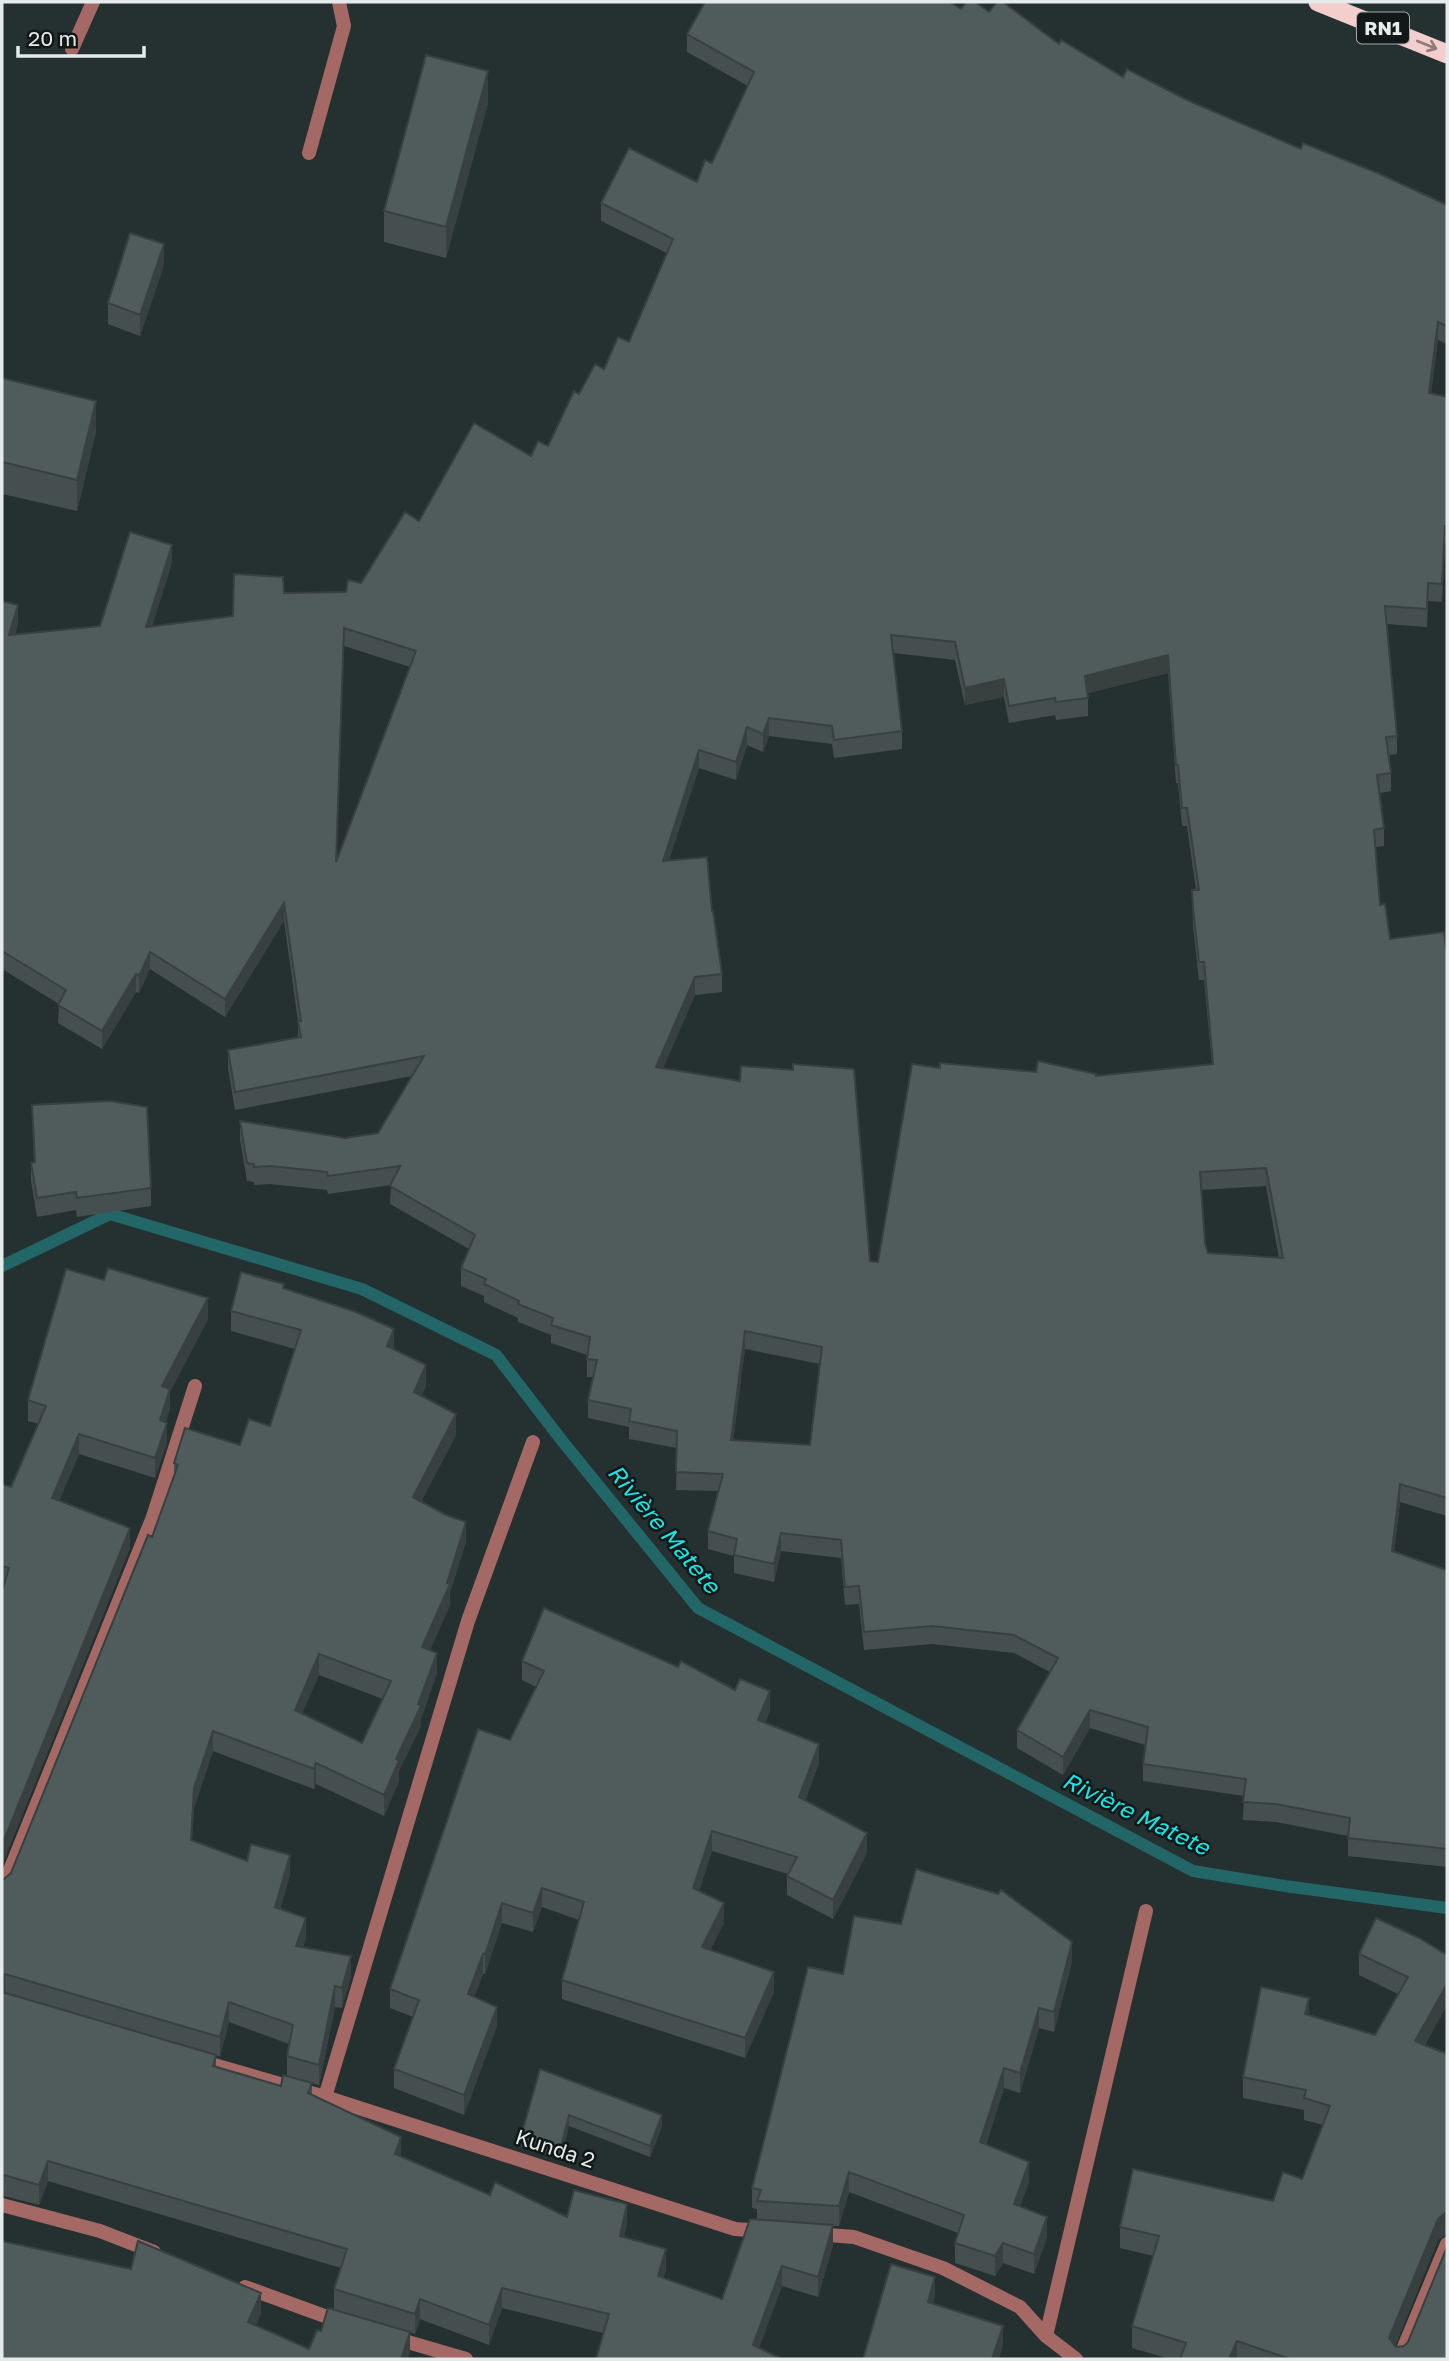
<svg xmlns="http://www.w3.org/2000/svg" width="1449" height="2361" font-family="'Golos Text',sans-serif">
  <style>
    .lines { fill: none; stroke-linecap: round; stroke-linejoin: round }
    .stream { stroke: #236667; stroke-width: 12 }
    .service { stroke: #a56965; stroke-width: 14 }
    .minor { stroke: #a56965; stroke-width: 14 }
    .trunk { stroke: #f4cecc; stroke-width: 19 }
    .wall { fill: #454f4f; fill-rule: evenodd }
    .shaded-wall { fill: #384040 }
    .building { fill: #505c5c; stroke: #384040; stroke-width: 2; fill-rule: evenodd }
    .oneway { stroke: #8e7c7b }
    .labels { text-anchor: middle; stroke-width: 5; stroke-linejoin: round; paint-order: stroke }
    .shield { fill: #121717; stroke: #a5abab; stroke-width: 2 }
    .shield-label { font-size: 19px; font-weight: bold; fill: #e4ebea }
    .street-label { font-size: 21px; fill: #e4ebea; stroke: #121717 }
    .water-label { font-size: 23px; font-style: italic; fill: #17e6e7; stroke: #121717 }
  </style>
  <rect width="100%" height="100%" fill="#253030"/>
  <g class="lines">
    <!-- stream -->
    <path class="stream" d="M2 1266 110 1214 362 1289 496 1355 563 1442 698 1608 1193 1871 1285 1886 1447 1908"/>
    <!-- service -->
    <path class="service" d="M72 49 93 2
      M309 153 344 26 339 2
      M2 1890 153 1517 195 1386
      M325 2097 468 1621 533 1442"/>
    <!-- minor -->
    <path class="minor" d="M197 2060 325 2097 735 2229 763 2231
      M2 2205 100 2231 154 2252
      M815 2234 854 2237 943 2268 1020 2307 1046 2336 1076 2359
      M245 2287 341 2322
      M1046 2336 1146 1911
      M394 2338 466 2359
      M1399 2359 1447 2244"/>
    <!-- trunk -->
    <path class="trunk" d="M1318 2 1447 54"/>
  </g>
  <!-- wall -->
  <path class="wall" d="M961 9 989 12 1059 44 1123 77 1187 100 1301 149 1447 205V344L1438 340 1431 393 1447 397V544H1445L1442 602 1428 601 1427 627 1387 624 1397 736V754L1389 755 1391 773V791L1380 793 1384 828V846L1376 847 1380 905 1390 939 1447 949V1516L1400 1502 1394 1552 1447 1570V1867L1348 1856V1836L1276 1822 1243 1820 1244 1796 1143 1781V1764L1145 1745 1090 1728 1063 1775 1017 1748V1730L1050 1672 1014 1653 932 1644 864 1650 859 1604 845 1605 841 1558 781 1551 774 1582 734 1573V1556L708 1549V1531L718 1491 676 1490 677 1448 629 1439V1427L588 1418V1400L593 1377H587V1355L551 1343V1335L518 1322V1318L484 1302V1296L461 1286V1268L469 1249 390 1204 391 1185 328 1194 327 1190 270 1184 254 1185V1182L247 1181 240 1139V1121L345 1138 378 1133 412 1076 235 1110 228 1068V1050L298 1037V1021L284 921 225 1017 150 969 139 993 136 992 102 1049 58 1023 59 1004 2 969V601L18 623 15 635 100 626 172 563 152 626 233 616 284 593 346 592 361 583 419 521 548 446 579 394 629 342 667 253 601 221V203L697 182 712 163 748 86 687 52V34ZM344 646 410 667 336 860ZM893 653 955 660 965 705 1004 697 1009 723 1055 715 1056 720 1088 716V693L1168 673 1176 783H1178L1182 826H1187L1196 890H1192L1193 926 1199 980H1204L1212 1064 1096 1076 940 1068 878 1262 870 1261 663 1068 695 995 722 992V974L712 911 669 860 699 768 736 780 747 745 763 752 769 736 832 744 834 758 902 749V731ZM1266 1186 1279 1258 1208 1253 1205 1243 1201 1190ZM745 1349 820 1364 810 1445 733 1440Z
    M488 103 446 258 384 242V211Z
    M164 265 140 336 108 324V303Z
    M2 378 96 432 77 511 2 494Z
    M32 1105 151 1188V1206L77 1217 76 1210 37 1217 31 1181V1163L34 1162Z
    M284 1288 394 1350 426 1386 421 1396 456 1435 421 1502 466 1542 450 1592V1605L430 1650 437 1673 421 1719V1726L399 1771V1781L384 1816 316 1784 314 1789 213 1751 194 1808 192 1840 247 1861 290 1875 280 1909 306 1938 303 1947 351 1976 342 2008 335 2007 319 2085 312 2083V2095L401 2156 490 2195 567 2217 627 2224 624 2237 666 2270 663 2278 722 2299 757 2220V2209L752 2208V2188L843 1974 1072 1962 1054 2032 1039 2028 1020 2093 1004 2088 986 2145 1029 2182 1020 2206 1047 2237 1034 2274 1003 2263 995 2276 955 2263V2243L958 2233 849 2192 839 2226H833V2245L818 2297 782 2286 759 2348 603 2333 502 2308 489 2345 420 2319 415 2334 410 2332V2352L2 2359 261 2313 256 2326 309 2349 334 2309V2289L341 2268 48 2181 39 2205 4 2196H2V1879H4L11 1873 152 1537 174 1476V1463L240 1445 270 1426 295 1349 231 1331V1311ZM319 1675 383 1699 362 1743 302 1713ZM229 2022 289 2044 287 2056V2076L281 2086 216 2067V2055L220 2057Z
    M208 1319 170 1392V1409L165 1422 167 1443 155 1478 79 1454 59 1501 130 1548 2 1865V1591L3 1587 2 1586V1484L11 1487 39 1424 28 1421V1400Z
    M522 1661 770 1711 765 1723 819 1763 805 1801 867 1853 833 1919 787 1895V1876L788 1874 712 1851 699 1891 724 1923 710 1950 774 1992 745 2058 562 1999V1980L579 1920 542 1907 533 1932 502 1923 485 1974H483L474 1997 497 2026 464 2115 394 2088V2069L413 2017 390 2008V1989L536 1687 522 1680Z
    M1359 1954 1447 1955V2005L1425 2045 1447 2054V2235H1445L1438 2240 1395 2346 1396 2347 1447 2359H1170L1132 2348V2326L1153 2256 1120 2248V2227L1273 2201 1302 2179 1323 2125 1304 2120V2110L1243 2098V2077L1309 2016 1375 2035 1398 1994 1359 1975Z
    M540 2069 662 2126 650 2157 569 2126 561 2158 521 2147V2136Z"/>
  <!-- shaded-wall -->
  <path class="shaded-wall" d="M488 71V103L446 258V227Z
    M164 244V265L140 336V315Z
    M1438 322V340L1429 411V393Z
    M96 401V432L77 511V480Z
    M1445 526V544L1442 602V584Z
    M172 545V563L146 645V627Z
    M18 605V623L9 653V635Z
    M344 628V646L336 880V862Z
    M1168 655V673L1085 694V676Z
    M1004 679V697L965 705V688Z
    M769 718V736L763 752V734Z
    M747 727V745L736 780V762Z
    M699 750V768L663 878V861Z
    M284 903V921L225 1017V999Z
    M150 952V969L139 993V976Z
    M136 974V992L102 1049V1031Z
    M695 977V995L656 1085V1067Z
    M208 1298V1319L170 1392V1409L160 1441 162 1386Z
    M394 1329V1349L387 1366V1346Z
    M745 1331V1349L731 1458V1440Z
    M426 1365V1386L414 1412V1392Z
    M456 1414V1435L413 1517V1497Z
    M167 1423V1443L155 1478V1458Z
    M79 1434V1454L52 1518V1498Z
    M1400 1484V1502L1392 1569V1551Z
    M466 1522V1542L450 1592V1605L422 1668V1647L447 1583Z
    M130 1528V1548L2 1865V1845Z
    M781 1533V1551L774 1582V1564Z
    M437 1653V1673L421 1719V1726L399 1771V1781L384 1816V1795L396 1759 418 1704Z
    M319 1654V1675L295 1730V1710Z
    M770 1691V1711L758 1740V1720Z
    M1090 1710V1728L1063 1775V1757Z
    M213 1731V1751L194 1808 191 1860V1840L194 1788Z
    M819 1744V1763L799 1817V1797Z
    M316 1763V1784L314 1789V1769Z
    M712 1831V1851L693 1907V1888Z
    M867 1833V1853L833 1919V1900Z
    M290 1855V1875L275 1927V1907Z
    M542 1888V1907L533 1932V1913Z
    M502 1903V1923L485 1974V1955Z
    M724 1903V1923L702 1967V1947Z
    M306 1918V1938L296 1966V1946Z
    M1072 1942V1962L1054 2032V2012Z
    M483 1954V1974L468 2014V1994Z
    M351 1956V1976L342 2008V1988Z
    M774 1972V1992L745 2058V2038Z
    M5 1974V1995L2 1996V1975Z
    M1447 1984V2005L1415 2062V2041Z
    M335 1986V2007L319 2085V2065Z
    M1309 1998V2019L1305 2014Z
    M229 2002V2022L220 2057V2037Z
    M497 2007V2026L464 2115V2095Z
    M1039 2008V2028L1020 2093V2073Z
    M1004 2068V2088L980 2162V2142Z
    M569 2115V2126L561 2158V2147Z
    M662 2115V2126L650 2157V2146Z
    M401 2137V2158L395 2154Z
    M48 2161V2181L39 2205V2185Z
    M1029 2162V2182L1014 2224V2204Z
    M849 2172V2192L839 2226V2206Z
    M4 2175V2196H2V2176Z
    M627 2204V2224L620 2256V2236Z
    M1445 2213V2235L1438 2240 1389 2359V2338L1438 2219Z
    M1047 2217V2237L1034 2274V2254Z
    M833 2225V2245L818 2297V2277Z
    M1003 2243V2263L995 2276V2256Z
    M666 2249V2270L658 2296V2276Z
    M782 2266V2286L755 2359 753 2345Z
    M935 2277V2297L928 2322V2302Z
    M502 2288V2308L489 2345V2325Z
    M261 2293V2313L248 2343V2322Z
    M420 2299V2319L415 2334V2314Z
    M1003 2326V2346L999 2359H992Z
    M410 2332V2352L408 2359H401Z
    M1237 2341V2359H1229Z"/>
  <!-- building -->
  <path class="building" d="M705 2H950L961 9 966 2H975L989 12 997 2H1003L1059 44 1061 40 1123 77 1127 69 1187 100 1301 149 1303 143 1380 174 1447 205V326L1438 322 1429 393 1447 397V526H1445L1442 584 1428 583 1427 609 1385 606 1397 736 1386 737 1391 773 1377 775 1384 828 1374 830 1380 905 1385 904 1390 939 1444 932 1446 949H1447V1498L1400 1484 1392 1551 1447 1570V1849L1348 1838 1350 1818 1276 1804 1243 1802 1246 1779 1143 1764 1148 1727 1090 1710 1063 1757 1017 1730 1058 1658 1014 1635 932 1626 864 1632 859 1586 845 1587 841 1540 781 1533 774 1564 734 1555 737 1539 708 1531 723 1474 676 1472 677 1431 629 1421 631 1409 588 1400 597 1360 587 1359 590 1337 551 1325 553 1318 518 1304 519 1301 484 1284 486 1279 461 1268 475 1235 390 1186 400 1166 328 1176 327 1172 270 1166 254 1167V1164L247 1163 240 1121 345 1138 378 1133 424 1056 235 1092 228 1050 301 1037 298 1021H301L284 903 225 999 150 952 139 976 136 974 102 1031 58 1005 66 990 2 951V601L18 605 9 635 100 626 130 532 172 545 146 627 233 616 234 574 283 577 284 593 346 592 348 580 361 583 405 512 419 521 474 423 531 456 538 441 548 446 574 391 579 394 595 364 604 369 618 337 629 342 673 239 601 203 629 148 697 182 705 160 712 163 754 72 687 34ZM344 628 416 651 336 862ZM891 635 955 642 965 688 1004 679 1009 706 1055 698 1056 702 1088 698 1085 676 1168 655 1176 765H1178L1182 808H1187L1199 890H1192L1193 908 1199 962H1204L1213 1064 1096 1076V1074L1038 1061 1036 1072 940 1063V1068L912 1064 878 1262 870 1261 854 1069 793 1064V1070L741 1066 740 1081 656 1067 695 977 722 974 713 911H712L707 857 663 861 699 750 736 762 747 727 763 734 769 718 832 726 834 740 902 731ZM1266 1168 1283 1258 1208 1253 1205 1243 1200 1172ZM745 1331 822 1347 810 1445 731 1440Z
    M426 55 488 71 446 227 384 211Z
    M130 233 164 244 140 315 108 303Z
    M2 378 96 401 77 480 2 462Z
    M110 1101 147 1107 151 1188 77 1198 76 1192 37 1198 31 1163 35 1162 32 1105Z
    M108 1268 208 1298 162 1386 170 1389 160 1420 167 1423 155 1458 79 1434 52 1498 130 1528 2 1845V1591L9 1568 2 1566V1484L11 1487 46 1406 28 1400 66 1269 104 1280Z
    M241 1272 284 1284 283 1288 356 1312 394 1329 387 1346 426 1365 414 1392 456 1414 413 1497 446 1515 466 1522 447 1583 450 1584 422 1647 437 1653 418 1704 421 1706 396 1759 399 1761 384 1795 316 1763 314 1769 213 1731 194 1788 191 1840 247 1861 251 1844 290 1855 275 1907 306 1918 296 1946 351 1956 342 1988 335 1986 319 2065 287 2056 293 2025 229 2002 220 2037 5 1974 2 1975V1879H4L11 1873 148 1535 152 1537 178 1465 174 1463 185 1428 240 1445 249 1419 270 1426 301 1330 231 1311ZM319 1654 391 1681 362 1743 295 1710Z
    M544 1608 678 1667 681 1661 735 1690 740 1679 770 1691 758 1720 819 1744 799 1797 867 1833 833 1900 787 1876 797 1857 712 1831 693 1888 724 1903 702 1947 774 1972 745 2038 562 1980 584 1902 542 1888 533 1913 502 1903 485 1955 483 1954 468 1994 497 2007 464 2095 394 2069 419 2000 390 1989 478 1729 510 1740 544 1671 522 1661Z
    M916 1869 998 1894 1001 1890 1072 1942 1054 2012 1039 2008 1020 2073 1004 2068 980 2142 1029 2162 1014 2204 1047 2217 1034 2254 1003 2243 995 2256 955 2243 964 2215 849 2172 839 2206 757 2201 761 2190 752 2188 808 1967 843 1974 854 1916 901 1924Z
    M1376 1918 1419 1938 1447 1955V1984L1415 2041 1447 2054V2214L1445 2213 1438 2219 1389 2338 1396 2347 1404 2346 1408 2342 1447 2247V2359H1290L1237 2341 1229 2359H1180L1186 2343 1132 2326 1159 2236 1120 2227 1133 2169 1273 2201 1283 2172 1302 2179 1330 2106 1304 2098 1306 2090 1243 2077 1261 1987 1309 1998 1305 2014 1375 2035 1408 1977 1359 1954Z
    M2 1992 216 2055 213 2066 281 2086 283 2075 312 2083 308 2093 401 2137 395 2154 490 2195 495 2182 567 2217 574 2190 627 2204 620 2236 666 2249 658 2276 722 2299 750 2219 833 2225 818 2277 782 2266 753 2345 782 2359H596L609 2314 502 2288 489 2325 420 2299 415 2314 334 2289 347 2249 48 2161 39 2185 4 2175 2 2176Z
    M540 2069 662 2115 650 2146 569 2115 561 2147 521 2136Z
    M2 2241 131 2269 138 2241 261 2293 248 2322 309 2349 317 2330 321 2331 328 2308 410 2332 401 2359H2Z
    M891 2264 935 2277 928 2302 1003 2326 992 2359H863Z"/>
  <!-- one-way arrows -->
  <defs><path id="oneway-shaft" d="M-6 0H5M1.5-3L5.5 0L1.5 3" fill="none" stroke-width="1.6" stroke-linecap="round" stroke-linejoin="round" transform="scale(1.75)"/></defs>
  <use class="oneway" href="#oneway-shaft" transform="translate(1427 45) rotate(22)"/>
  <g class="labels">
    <!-- shield labels -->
    <rect class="shield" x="1357" y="12.5" width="52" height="31" rx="5"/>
    <g class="shield-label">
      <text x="1383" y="35">RN1</text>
    </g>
    <!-- street labels -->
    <g class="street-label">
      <text transform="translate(555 2149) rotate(18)" y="7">Kunda 2</text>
    </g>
    <!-- water labels -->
    <g class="water-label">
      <text transform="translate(664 1529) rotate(50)" y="8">Rivière Matete</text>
      <text transform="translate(1136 1814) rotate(26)" y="8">Rivière Matete</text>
    </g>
  </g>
  <!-- border -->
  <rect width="1449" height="2361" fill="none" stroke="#e4ebea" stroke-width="7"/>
  <!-- scale -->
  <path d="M18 46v10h126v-10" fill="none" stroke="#e4ebea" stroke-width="3.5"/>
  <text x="28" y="46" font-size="21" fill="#e4ebea" stroke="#121717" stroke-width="5" paint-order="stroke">20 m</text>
</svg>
